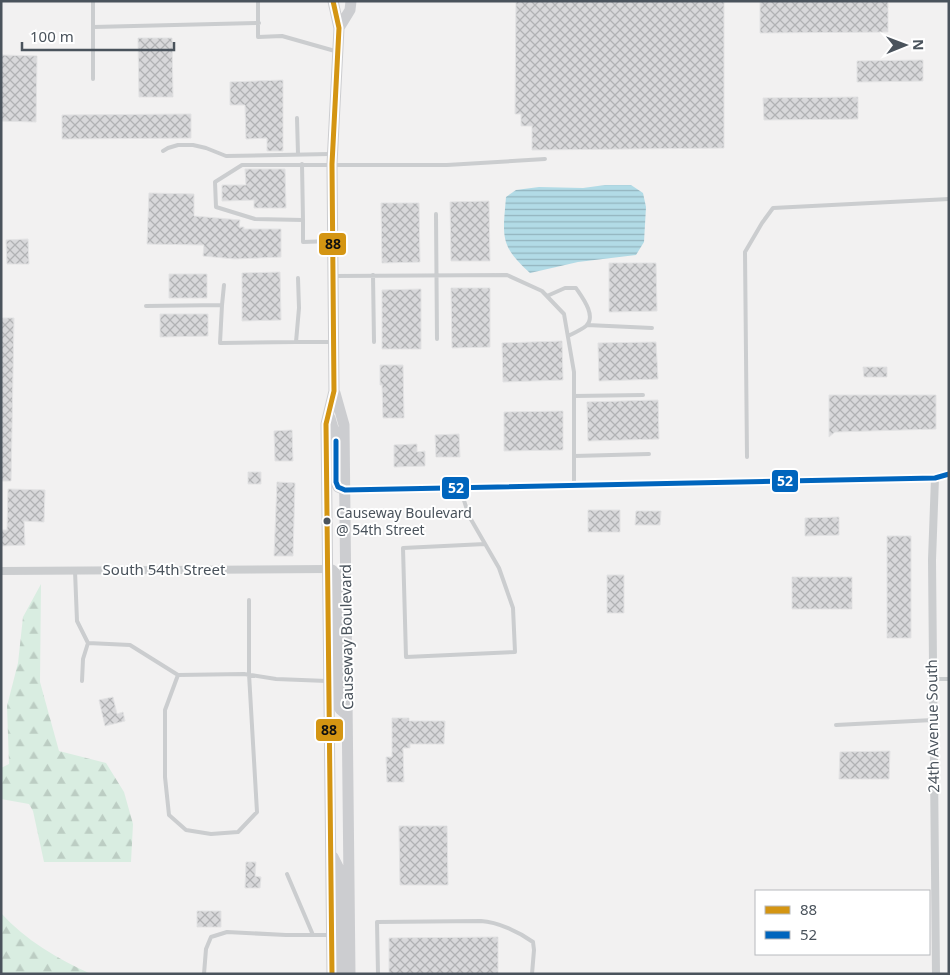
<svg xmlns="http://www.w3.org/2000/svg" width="950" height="975" font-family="'Noto Sans',sans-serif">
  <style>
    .forest { fill: url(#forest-firs) }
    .water { fill: url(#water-rules) }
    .building { fill: url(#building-cross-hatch); stroke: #e3e3e4 }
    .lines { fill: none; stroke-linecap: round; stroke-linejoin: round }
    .service { stroke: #cbcdcf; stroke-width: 4 }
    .minor { stroke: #cbcdcf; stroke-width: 8 }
    .secondary { stroke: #cccdd0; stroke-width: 11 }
    .bus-1-casing { stroke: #fff; stroke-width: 9 }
    .bus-2-casing { stroke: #fff; stroke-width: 9 }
    .bus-1 { stroke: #d49512; stroke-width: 5 }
    .bus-2 { stroke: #0065bd; stroke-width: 5 }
    .bus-dot { fill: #4a535c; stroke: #fff; stroke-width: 2 }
    .labels { text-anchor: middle; stroke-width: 4; stroke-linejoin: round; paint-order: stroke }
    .bus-label { font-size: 14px; fill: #4a535c; stroke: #fff; text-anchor: start }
    .street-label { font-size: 15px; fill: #4a535c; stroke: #fff }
    .line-badge { stroke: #fff; stroke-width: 2 }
    .badge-label { font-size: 14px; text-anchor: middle; font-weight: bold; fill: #fff }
    .pale-badge-label { font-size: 14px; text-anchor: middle; font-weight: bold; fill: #111 }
  </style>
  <defs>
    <pattern id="forest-firs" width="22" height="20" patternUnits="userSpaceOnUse" patternTransform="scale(1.25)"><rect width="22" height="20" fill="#d9ede1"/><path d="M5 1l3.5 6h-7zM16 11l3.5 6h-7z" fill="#bccdc3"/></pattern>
    <pattern id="water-rules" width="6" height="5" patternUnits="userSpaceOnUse" patternTransform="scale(1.25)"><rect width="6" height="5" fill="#b2dbe6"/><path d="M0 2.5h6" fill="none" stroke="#93b4be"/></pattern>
    <pattern id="building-cross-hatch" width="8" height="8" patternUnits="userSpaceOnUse" patternTransform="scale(1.25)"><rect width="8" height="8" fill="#d8d8da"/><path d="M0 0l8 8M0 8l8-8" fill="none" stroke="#b1b2b4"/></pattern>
  </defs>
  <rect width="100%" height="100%" fill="#f2f1f1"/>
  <!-- forest -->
  <path class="forest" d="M41 584 40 682 59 751 106 763 124 792 133 824 131 862H44L33 811 29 804 1 799V768L9 764 7 706 18 663 23 617Z
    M1 913C25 940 58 959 91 974H1Z"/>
  <!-- water -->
  <path class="water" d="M605 185H631L643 193 646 207 644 242 636 255 578 262 530 273C499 245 503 236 506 197L516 190 539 187 583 188Z"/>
  <!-- building -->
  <path class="building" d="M516 1H724V148L532 150V126H521V114H515Z
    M760 1H888V32L760 33Z
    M138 38H172L173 97H139Z
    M1 55 37 56 36 122 1 121Z
    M923 60V81L857 82V61Z
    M283 80V151H267V138L246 139 245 105H230V82Z
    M858 97V119L764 120 763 98Z
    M191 114V138L62 139V115Z
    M245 169H285L286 208H254V200L222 201V185H246Z
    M149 193 194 194V216L240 220 239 227H244V229H281V257L235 259 203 256 204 245 147 244Z
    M489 201 490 261H451L450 202Z
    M381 203H419L420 262 382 263Z
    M28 239 29 264H7L6 240Z
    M609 263H656L657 311 609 312Z
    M280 272 281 320 242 321V273Z
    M169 274H207V298H169Z
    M451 288H490V347L452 348Z
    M421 289V349H382V290Z
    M160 314H208V336L160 337Z
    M1 318H14L11 481H1Z
    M562 341 563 380 503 382 502 343Z
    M656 342 658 379 599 381 598 343Z
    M380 365H403L404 418H383L382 385H380Z
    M863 367H887V377H864Z
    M829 395H936V429L835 432 829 437Z
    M658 400 659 439 588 441 587 402Z
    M563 411V450L504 451V412Z
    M292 430 293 461H275L274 431Z
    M459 434 460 457H436L435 435Z
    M417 444V452L425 451V466L394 467V445Z
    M248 472H261V484H248Z
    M277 482 295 483 293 556H274Z
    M8 489 45 490 44 522 24 521 25 545 1 546V530H7Z
    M588 510H620V532H588Z
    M636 511H661L660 525H635Z
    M839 517V535L805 536V518Z
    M887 536H911V638H887Z
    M607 575H624V613H607Z
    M792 577H852V609H792Z
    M113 697 117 714 123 712 125 721 105 726 99 700Z
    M392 718H409V721H445L444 744H410V748H403L404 782H387L386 757H392Z
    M890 751 889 779H839L840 752Z
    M399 826H447L448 885H400Z
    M246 862H256L255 876 261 877 260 888H245Z
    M197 911H221V927H197Z
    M498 937V974H389V938Z"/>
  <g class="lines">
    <!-- service -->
    <path class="service" d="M258 1V37L282 36 335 51
      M93 27 259 23
      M93 79V1
      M297 118 298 154
      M163 151 168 148 178 145H193L206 148 226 156 330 154
      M302 164 303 220
      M436 214 437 339
      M331 241 303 242V220L255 219 216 207 215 182 242 165H447L545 159
      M373 275 374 342
      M335 276 507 275 542 291 564 314 574 372V485
      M298 278 299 308 296 342H331
      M547 296 565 288H576C582 297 597 316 586 326 581 330 574 333 568 336
      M222 305 224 285
      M146 306 222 305 220 343 296 342
      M587 325 652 328
      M574 396 643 395
      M574 456 649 454
      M747 457 745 252 762 223 773 208 949 199
      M460 488 469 516 499 568 513 608 515 652 406 657 403 548 485 544
      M75 571 77 621 88 643 130 645 178 675 244 674 276 679 327 681
      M178 675 165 710V777L169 815 186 830 211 834 238 832 257 812 249 674V600
      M934 679H949
      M82 681 83 659 88 643
      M836 725 933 720
      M287 874 313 935H330
      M204 974 206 949 211 937 227 932 286 935H313
      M378 974 377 922 481 921C498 922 519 932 533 942L534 950 532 974"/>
    <!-- minor -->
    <path class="minor" d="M935 478 932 560 936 974
      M345 490 935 478 949 474
      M1 571 328 569"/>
    <!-- secondary -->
    <path class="secondary" d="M339 28 350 10 351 1
      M335 393 344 425 350 974
      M330 418 336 438V482L338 487 345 490
      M328 569 332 570 335 573 340 706V709L347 715
      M333 857 340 871 341 974
      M332 974 326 424 334 391 332 164 339 28 333 1"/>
    <defs>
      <path id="bus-1" d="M332 974 326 424 334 391 332 164 339 28 333 1"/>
      <path id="bus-2" d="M336 441V482L338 487 345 490 935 478 949 474"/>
    </defs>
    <!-- bus-1 casing -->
    <use href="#bus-1" class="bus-1-casing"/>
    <!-- bus-2 casing -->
    <use href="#bus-2" class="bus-2-casing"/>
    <!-- bus-1 -->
    <use href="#bus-1" class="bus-1"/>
    <!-- bus-2 -->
    <use href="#bus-2" class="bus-2"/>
  </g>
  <!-- markers -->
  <circle class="bus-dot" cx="327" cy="521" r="4.5"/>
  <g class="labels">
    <!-- bus labels -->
    <g class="bus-label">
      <text x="336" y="518">Causeway Boulevard<tspan x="336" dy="17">@ 54th Street</tspan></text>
    </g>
    <!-- street labels -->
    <g class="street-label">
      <text x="164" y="575">South 54th Street</text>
      <text transform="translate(347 637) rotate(-91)" y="5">Causeway Boulevard</text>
      <text transform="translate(933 726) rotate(-91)" y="5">24th Avenue South</text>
    </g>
  </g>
  <g class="line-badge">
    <rect x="318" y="232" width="29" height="24" rx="5" fill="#d49512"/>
    <rect x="771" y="469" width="28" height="24" rx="5" fill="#0065bd"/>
    <rect x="441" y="476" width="29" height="24" rx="5" fill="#0065bd"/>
    <rect x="315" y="718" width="29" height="24" rx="5" fill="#d49512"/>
  </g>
  <g class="badge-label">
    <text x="785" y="486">52</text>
    <text x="456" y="493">52</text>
  </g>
  <g class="pale-badge-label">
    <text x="333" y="249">88</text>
    <text x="329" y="735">88</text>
  </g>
  <!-- border -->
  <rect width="950" height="975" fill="none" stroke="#4a535c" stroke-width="5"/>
  <!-- legend -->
  <rect x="755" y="890" width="175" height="65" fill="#ffffff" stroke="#b7babe"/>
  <rect x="765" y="906" width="25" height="8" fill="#d49512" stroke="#b7babe"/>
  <text x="800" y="915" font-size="15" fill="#4a535c">88</text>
  <rect x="765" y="931" width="25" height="8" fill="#0065bd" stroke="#b7babe"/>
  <text x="800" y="940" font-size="15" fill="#4a535c">52</text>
  <!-- north arrow -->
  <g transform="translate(905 45) rotate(89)" stroke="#ffffff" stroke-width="4" paint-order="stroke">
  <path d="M0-4L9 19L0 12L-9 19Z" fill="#4a535c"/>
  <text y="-8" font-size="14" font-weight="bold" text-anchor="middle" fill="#4a535c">N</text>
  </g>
  <!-- scale -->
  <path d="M22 42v8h152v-8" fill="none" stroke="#4a535c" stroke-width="2.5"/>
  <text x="30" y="42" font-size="15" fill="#4a535c" stroke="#ffffff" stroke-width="4" paint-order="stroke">100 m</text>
</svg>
